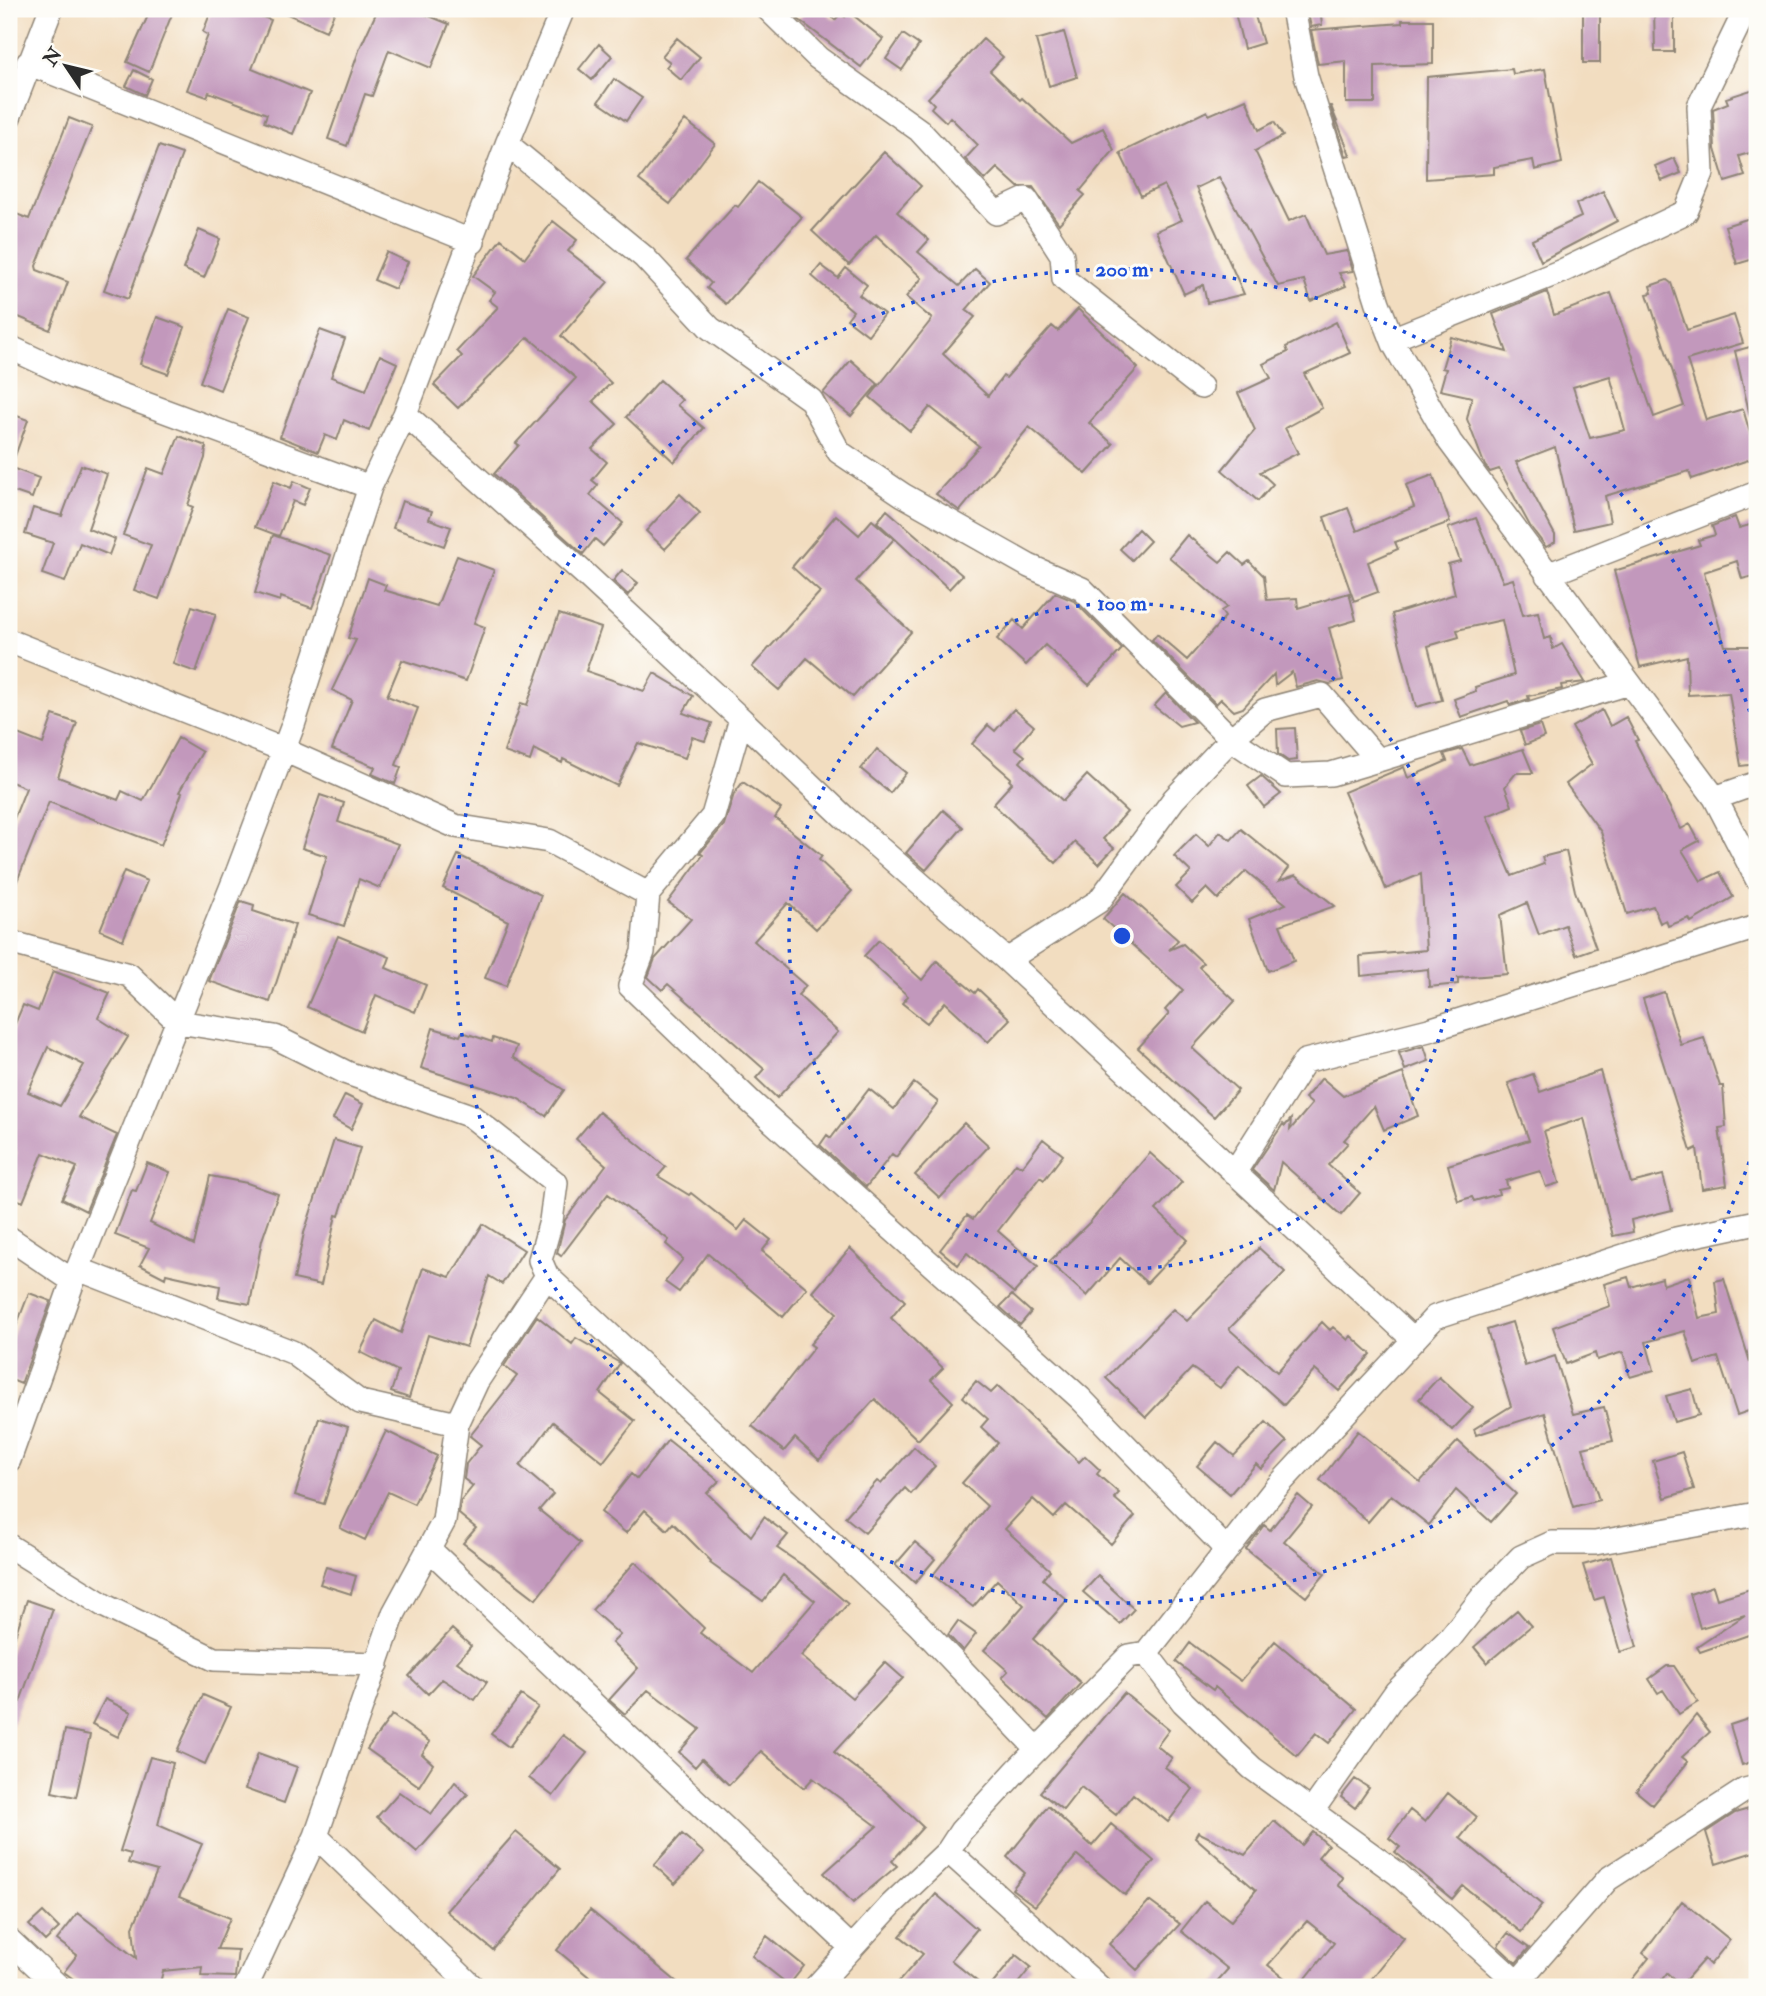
<svg xmlns="http://www.w3.org/2000/svg" width="1766" height="1996" font-family="'IM FELL Double Pica',serif">
  <style>
    .building { fill: #c298bc; fill-rule: evenodd }
    .lines { fill: none; stroke-linecap: round; stroke-linejoin: round }
    .minor-casing { stroke: #8e8476; stroke-width: 26 }
    .minor { stroke: #fff; stroke-width: 23 }
    .ring { fill: none; stroke: #1d4ed8; stroke-width: 3.5; stroke-dasharray: 3.5 7 }
    .centre { fill: #1d4ed8; stroke: #fdfcf7; stroke-width: 3.5 }
    .ring-label { font-size: 21px; text-anchor: middle; font-weight: bold; fill: #1d4ed8; stroke: #fdfcf7; stroke-width: 6; stroke-linejoin: round; paint-order: stroke }
  </style>
  <rect width="100%" height="100%" fill="#fdfcf7"/>
  <filter id="ink" filterUnits="userSpaceOnUse"><feTurbulence type="fractalNoise" baseFrequency=".0143" numOctaves="2"/><feDisplacementMap in="SourceGraphic" scale="14" xChannelSelector="R" yChannelSelector="G"/><feConvolveMatrix kernelMatrix="1 2 1 2 8 2 1 2 1" color-interpolation-filters="sRGB"/></filter>
  <filter id="wash" filterUnits="userSpaceOnUse"><feTurbulence type="fractalNoise" baseFrequency=".00686" numOctaves="4" result="noise"/><feDisplacementMap in="SourceGraphic" scale="28" xChannelSelector="R" yChannelSelector="G"/><feGaussianBlur stdDeviation="1.57" result="paint"/><feColorMatrix in="noise" values="0 0 0 0 0 0 0 0 0 0 0 0 0 0 0 0 0 1.4 0 .05"/><feComposite in="paint" operator="in"/></filter>
  <g filter="url(#wash)">
    <rect width="100%" height="100%" fill="#f2ddc0"/>
    <g id="blocks">
      <!-- building -->
      <path class="building" d="M151 9H174L149 72 127 62Z
        M212 9H241L271 20 252 69 310 93 293 134 264 122 267 114 209 92 207 97 187 90 208 35 203 32Z
        M276 9H336L326 31Z
        M378 9H412L449 24 431 68 389 50 372 96 365 94 347 146 328 139 360 48Z
        M807 9H822L835 20 840 14 845 17 849 12 883 39 861 67 798 19Z
        M1234 9H1253L1263 43 1244 49Z
        M1307 9H1320L1322 25 1311 27Z
        M1583 9H1600V63H1583Z
        M1654 9H1674V52H1655Z
        M1402 20H1433V64L1375 66V103H1346V61L1318 64 1311 30 1402 23Z
        M1064 32 1077 77 1049 86 1036 40Z
        M903 34 919 45 902 70 886 59Z
        M677 38 700 57 681 80 666 67 670 62 662 56Z
        M983 39 1003 57 990 71 1020 100 1022 98 1071 143 1103 128 1114 150 1080 191 1085 195 1059 224 1033 187H1018L997 168 985 180 965 159 978 145 950 117 946 122 931 108 934 104 928 98Z
        M599 44 612 56 592 80 579 69Z
        M1512 69 1513 74 1545 69 1562 163 1535 170 1533 160 1494 167V174L1426 179 1427 77Z
        M134 70 152 79 145 95 126 86Z
        M614 79 642 98 626 121 598 102Z
        M1757 88V151L1739 156 1745 176 1725 182 1715 149 1713 109 1728 103 1726 98Z
        M1246 99 1259 130 1274 122 1283 136 1255 151 1289 221 1306 214 1324 255 1347 251 1353 271 1339 273 1346 286 1311 301 1304 280 1278 286 1219 177 1196 188 1244 294 1207 303 1203 285 1184 294 1156 231 1182 220 1164 185 1141 196 1120 153 1207 111 1209 115Z
        M1330 106H1331L1350 155 1346 156Z
        M69 118 92 127 36 266 37 270 68 282 50 330 9 313V261L15 244 9 242V227L14 213 29 219Z
        M685 120 715 144 670 204 639 180Z
        M159 146 182 154 128 299 104 290Z
        M884 152 921 186 897 212 929 240 918 252 959 286 975 269 990 282 966 310 975 317 943 354 988 396 1003 376 1006 378 1052 326 1058 331 1078 309 1138 368 1089 423 1113 444 1086 474 1029 427 960 511 936 494 979 446 930 407 910 431 870 397 932 319 906 297 922 278 876 235 849 265 812 231Z
        M1674 158 1681 173 1662 181 1655 166Z
        M758 182 802 217 726 304 707 288 711 283 686 260 735 205 738 207Z
        M1603 191 1617 221 1541 261 1532 240 1581 217 1576 204Z
        M1753 217 1757 231V258L1737 264 1725 226Z
        M553 221 577 240 568 251 608 282 561 336 611 383 593 401 617 424 592 449 607 462 592 480 598 485 590 495 623 523 603 546 595 539 583 554 494 474 519 445 516 443 576 378 528 337 458 408 434 385 462 356 457 351 498 307 489 300 495 292 473 276 501 239 525 258Z
        M199 230 220 239 204 278 183 269Z
        M386 252 408 262 395 289 374 280Z
        M821 265 838 278 846 268 867 285 859 295 884 314 868 335 847 319 853 311 812 276Z
        M1667 280 1671 283 1687 330 1734 315 1743 343 1687 360 1706 420 1743 409 1757 457 1692 479 1689 471 1605 496 1610 522 1574 530 1555 447 1516 462 1555 535V542L1546 547 1530 526 1499 469 1490 472 1485 466 1467 419 1472 397 1440 390 1446 369 1442 368 1451 337 1507 352 1493 314 1547 292 1554 315 1611 293 1654 417 1684 406 1647 294 1652 293 1650 286ZM1610 376 1625 430 1590 438 1573 387Z
        M228 309 249 317 220 390 200 382Z
        M157 317 185 327 168 374 140 364Z
        M1336 322 1350 353 1304 374 1322 408 1285 428 1298 453 1260 472 1273 484 1258 501 1222 470 1255 430 1238 393 1271 378 1263 364 1288 352 1286 347Z
        M320 330 345 339 331 377 366 390 380 355 397 363 369 431 344 420 337 440 325 435 318 452 280 437Z
        M1757 345V415L1750 416 1735 351Z
        M851 360 878 384 851 416 823 393Z
        M660 380 682 400 677 405 704 428 674 462 626 417Z
        M9 413 28 420 11 467 9 466Z
        M179 436 206 446 205 458 188 505 193 507 159 599 134 590 151 545 123 535 148 468 164 474Z
        M81 465 107 474 88 529 115 539 109 555 80 543 65 582 42 574 53 543 25 534 33 508 62 516Z
        M9 467 39 478 32 498 9 490Z
        M1433 475 1450 522 1395 542 1398 549 1368 562 1378 592 1354 601 1324 517 1348 508 1357 531 1414 507 1406 485Z
        M274 481 291 488 294 481 310 488 303 505 293 501 279 536 255 527Z
        M680 494 700 513 665 549 646 531Z
        M402 501 432 511 429 519 451 527 444 546 393 528Z
        M887 510 962 575 949 589 877 522Z
        M836 515 859 535 872 520 894 539 856 581 911 632 853 697 807 658 779 690 752 667 820 592 792 567Z
        M1735 517 1739 528 1757 523V575L1742 579 1737 561 1704 572 1725 646H1757V686H1753L1757 712V764L1741 766 1729 693 1688 695 1687 656 1640 667 1614 571 1700 545 1698 540 1715 535 1712 526Z
        M1476 518 1503 582 1513 579 1523 615 1538 612 1544 639 1551 637 1553 649 1562 644 1585 682 1561 685 1562 689 1528 696 1529 699 1510 705 1508 701 1461 717 1454 699 1476 691 1475 687 1514 675 1502 620 1457 630 1459 637 1428 646 1442 700 1416 707 1392 614 1455 594 1448 564 1460 561 1448 528Z
        M1138 529 1150 541 1132 560 1120 549Z
        M273 535 331 555 312 608 281 597 280 601 255 593Z
        M1187 535 1220 562 1230 552 1244 565 1249 561 1264 576 1267 600 1297 598 1298 608 1349 593 1356 620 1329 628 1343 680 1330 684 1318 681 1296 687 1292 672 1275 685 1274 674 1243 708 1234 711 1221 699 1216 704 1152 640 1157 634 1187 660 1225 617 1221 611 1227 607 1169 557Z
        M457 556 494 570 474 623 485 627 466 681 402 660 387 696 418 708 396 765 401 767 395 784 372 774 375 767 332 749 352 700 332 690 356 640 348 638 368 578 386 585 384 590 437 606Z
        M622 570 638 583 628 595 613 581Z
        M1055 593 1074 601 1122 649 1089 685 1045 645 1026 665 997 639 1014 620 1023 629Z
        M192 606 216 614 196 672 173 664Z
        M559 614 601 628 586 671 644 691 654 673 693 696 683 713 712 723 705 741 692 737 685 758 638 743 617 786 563 759 562 763 534 749 530 761 504 752 521 703 527 705Z
        M1166 693 1194 722 1179 726 1154 706Z
        M1014 709 1034 726 1015 748 1025 756 1020 762 1063 801 1087 775 1127 812 1103 839 1114 848 1099 864 1075 842 1056 863 993 804 1012 783 1009 780 1011 778 972 744 988 725 995 731Z
        M1602 710 1610 726 1626 717 1638 740 1635 741 1681 829 1690 824 1699 841 1682 850 1701 881 1720 872 1733 897 1691 922 1689 918 1668 926 1666 920 1660 923 1653 906 1627 914 1601 832 1566 784 1592 764 1572 727Z
        M53 715 77 723 58 777 118 800 122 791 143 801 178 738 202 752 179 792 182 793 161 845 49 802 9 901V831L26 788 9 781V748L15 733 43 744Z
        M1540 725 1544 737 1525 745 1520 731Z
        M1295 728 1297 760 1288 761 1278 754 1277 729Z
        M877 749 906 773 890 793 861 769Z
        M1462 749 1470 765 1523 749 1533 773H1516L1505 787 1512 806 1487 816 1512 876 1544 864 1542 857 1566 851 1575 891 1596 948 1576 955 1565 925 1539 935 1527 903 1500 915 1507 974 1458 978V984L1429 987 1428 969 1361 976 1360 956 1426 950 1421 874 1386 889 1344 792 1404 767 1408 778 1447 761 1444 754Z
        M1261 776 1281 794 1264 807 1248 786Z
        M743 782 781 809 775 818 822 856 819 860 852 891 816 929 788 903 754 941 806 986 798 995 838 1032 777 1098 756 1078 764 1069 668 984 662 990 648 977 655 959 691 919 668 902 703 855 700 853 724 825 734 794Z
        M320 795 344 803 338 822 398 844 380 888 359 879 344 926 308 915 327 856 302 848Z
        M943 810 963 827 926 870 906 853Z
        M1241 829 1289 868 1279 881 1296 875 1335 906 1280 925 1294 961 1268 971 1249 919 1286 904 1246 871 1218 899 1207 888 1192 903 1176 887 1191 872 1174 856 1196 834 1209 846 1220 832 1231 840Z
        M458 855 541 895 506 986 485 978 508 921 443 888Z
        M124 871 147 881 123 940 100 930Z
        M1125 893 1178 940 1169 950 1183 944 1203 963 1199 967 1235 1001 1192 1048 1238 1090 1214 1117 1138 1048 1169 1014 1165 1010 1183 990 1103 919Z
        M241 901 254 905 253 911 295 925 270 1002 209 981Z
        M338 936 390 957 386 968 426 985 415 1012 376 995 362 1031 307 1007Z
        M879 940 922 980 937 961 975 993 978 989 1010 1019 988 1042 945 1002 927 1023 902 1003 908 996 864 956Z
        M53 971 110 993 98 1018 128 1037 79 1117 117 1135 86 1211 62 1199 77 1167 43 1153 23 1202 9 1196V1173L17 1152 9 1149V1038L23 1005 38 1011ZM48 1047 84 1065 60 1106 28 1092Z
        M1664 992 1681 1045 1704 1038 1720 1086H1723L1726 1127 1719 1128 1727 1185 1702 1189 1697 1148 1691 1151 1643 999Z
        M433 1028 460 1036 462 1032 492 1042 493 1038 517 1046 513 1057 564 1090 546 1116 517 1098 421 1068Z
        M1424 1046 1429 1061 1405 1070 1399 1053Z
        M1600 1071 1631 1183 1663 1175 1672 1210 1631 1220 1633 1232 1613 1236 1584 1118 1544 1131 1559 1183 1546 1187 1540 1171 1506 1181 1508 1188 1498 1190 1499 1194 1474 1201 1472 1197 1458 1201 1448 1165 1529 1140 1508 1083 1533 1074 1540 1092Z
        M1403 1073 1418 1116 1384 1130 1374 1106 1344 1140 1348 1143 1328 1165 1360 1193 1341 1215 1281 1162 1274 1190 1252 1170 1283 1124 1285 1126 1291 1119 1290 1130 1312 1104 1305 1098 1322 1078 1343 1096Z
        M914 1083 938 1102 896 1157 892 1154 866 1187 820 1145 827 1135 831 1138 869 1089 894 1109Z
        M345 1095 363 1104 351 1129 333 1119Z
        M599 1112 666 1167 658 1176 689 1195 691 1193 738 1230 746 1220 771 1240 762 1251 807 1288 783 1317 708 1254 679 1292 665 1282 683 1259 666 1244 669 1240 608 1194 561 1256 557 1253 565 1220 606 1165 576 1139Z
        M964 1123 989 1146 940 1198 915 1175Z
        M1043 1139 1063 1155 1044 1180 1040 1177 998 1231 1038 1266 1014 1293 967 1253 958 1265 940 1250 967 1215 973 1219 1016 1163 1022 1167Z
        M334 1140 360 1148 339 1216 336 1215 321 1285 294 1279 304 1233Z
        M1150 1153 1182 1182 1156 1210 1188 1240 1147 1283 1120 1258 1087 1296 1049 1262 1089 1223Z
        M147 1163 170 1172 150 1223 194 1245 210 1176 247 1183 278 1194 262 1240 250 1304 218 1298 220 1286 166 1274 165 1278 140 1265 149 1248 115 1235 132 1190 136 1191Z
        M483 1224 524 1250 502 1284 489 1276 466 1347 428 1335 409 1398 391 1392 398 1371 360 1352 376 1320 401 1333 423 1268 450 1277Z
        M850 1248 905 1301 891 1318 943 1368 931 1380 953 1402 918 1440 875 1399 819 1460 795 1438 784 1451 752 1426 814 1347 810 1344 837 1313 813 1292Z
        M1259 1248 1285 1272 1229 1329 1277 1372 1322 1322 1330 1330 1333 1327 1348 1340 1351 1336 1371 1354 1339 1391 1315 1370 1284 1405 1239 1365 1220 1388 1192 1368 1146 1417 1106 1378 1173 1309 1187 1321Z
        M1689 1276 1699 1318 1719 1314 1715 1281 1724 1279 1750 1362 1757 1360V1408L1737 1415 1718 1357 1695 1364 1685 1331 1646 1342 1654 1370 1630 1377 1623 1352 1597 1360 1595 1353 1566 1364 1553 1327 1610 1306 1604 1284 1628 1277 1631 1287 1662 1278 1663 1285Z
        M29 1293 51 1301 21 1384 9 1379V1345Z
        M1012 1295 1031 1312 1020 1325 1000 1307Z
        M537 1316 572 1344 576 1338 620 1363 600 1393 635 1421 603 1462 553 1422 520 1466 553 1494 539 1510 580 1543 536 1599 463 1543 476 1528 459 1514 461 1501 473 1486 464 1479 466 1464 481 1445 470 1436 517 1376 504 1366Z
        M1512 1322 1525 1366 1555 1356 1573 1414 1604 1407 1613 1441 1583 1448 1599 1500 1573 1507 1545 1413 1476 1435 1474 1429 1511 1406 1487 1330Z
        M1439 1377 1473 1408 1452 1430 1419 1399Z
        M976 1381 991 1393 998 1386 1079 1462 1085 1456 1100 1470 1097 1474 1119 1493 1114 1498 1135 1516 1111 1544 1066 1505 1054 1518 1033 1499 1005 1529 1050 1570 1043 1579 1067 1600 1033 1639 1081 1683 1048 1719 1002 1677 1008 1671 984 1650 1024 1605 997 1580 973 1607 933 1575 987 1506 962 1483 998 1443 981 1427 988 1419 963 1397Z
        M1692 1389 1699 1415 1674 1422 1666 1396Z
        M319 1418 348 1427 324 1504 295 1495Z
        M1266 1422 1287 1442 1261 1469 1256 1464 1230 1494 1197 1466 1217 1442 1234 1456Z
        M386 1431 437 1456 414 1504 388 1492 365 1540 340 1528Z
        M1358 1431 1420 1482 1458 1441 1516 1494 1491 1522 1456 1490 1429 1525 1391 1495 1368 1522 1320 1480Z
        M668 1440 719 1481 707 1493 751 1536 764 1517 788 1535 777 1548 805 1567 848 1604 801 1656 852 1698 885 1662 903 1678 834 1752 883 1789 923 1827 892 1861 897 1866 853 1903 824 1873 877 1826 813 1778 804 1788 761 1751 729 1785 702 1759 695 1767 679 1752 700 1729 648 1690 625 1714 609 1700 638 1668 612 1643 620 1635 592 1610 635 1562 704 1628 700 1633 753 1673 815 1601 783 1575 763 1601 710 1563 711 1561 673 1523 667 1530 645 1510 626 1533 601 1512 631 1474 637 1479Z
        M914 1447 935 1466 911 1494 905 1488 865 1533 845 1517 877 1481 881 1484Z
        M1682 1452 1694 1489 1665 1498 1653 1461Z
        M1298 1495 1312 1507 1284 1541 1325 1574 1306 1597 1246 1549 1264 1525 1270 1530Z
        M915 1542 935 1559 915 1583 895 1565Z
        M1611 1557 1637 1647 1620 1652 1604 1597 1594 1600 1583 1565Z
        M326 1567 356 1576 351 1594 320 1584Z
        M1098 1576 1134 1609 1120 1624 1083 1592Z
        M1713 1586 1717 1599 1757 1587V1632L1700 1652 1697 1647 1745 1615 1700 1628 1690 1594Z
        M27 1600 53 1609 11 1727H9V1654Z
        M1517 1610 1531 1626 1487 1663 1474 1647Z
        M958 1621 976 1634 963 1651 948 1635Z
        M452 1629 471 1646 457 1662 487 1682 475 1700 442 1679 428 1694 409 1676Z
        M1275 1641 1356 1709 1329 1743 1316 1733 1297 1756 1215 1687 1213 1690 1176 1662 1190 1643 1241 1681Z
        M1667 1666H1674L1698 1702 1679 1714 1663 1690 1658 1693 1649 1679Z
        M1124 1693 1169 1730 1157 1746 1172 1758 1165 1767 1193 1789 1168 1822 1133 1794 1116 1815 1081 1787 1063 1810 1040 1792Z
        M203 1695 231 1707 205 1764 177 1751Z
        M521 1695 538 1707 509 1747 491 1734Z
        M105 1699 131 1712 118 1737 92 1724Z
        M392 1715 430 1742 422 1754 433 1764 419 1786 367 1749Z
        M1696 1715 1710 1732 1682 1757 1688 1762 1653 1805 1636 1791Z
        M1757 1716V1760L1742 1765 1730 1725Z
        M65 1730 90 1735 76 1797 52 1792Z
        M563 1735 587 1753 553 1796 529 1778Z
        M258 1753 297 1767 284 1803 245 1789Z
        M150 1757 173 1763 158 1825 202 1844 179 1897 230 1918 217 1949 238 1950 235 1977 201 1976 202 1967 163 1971 159 1987H84L64 1972 77 1955 57 1940 78 1913 136 1958 133 1927 157 1871 128 1863 131 1854 120 1851Z
        M1355 1779 1369 1788 1355 1808 1341 1797Z
        M455 1782 468 1794 417 1852 377 1817 399 1792 431 1814Z
        M1448 1793 1477 1817 1460 1838 1542 1905 1521 1932 1463 1886 1452 1899 1395 1852 1400 1847 1389 1838 1410 1810 1425 1822Z
        M1048 1806 1092 1846 1111 1824 1154 1861 1125 1895 1077 1855 1035 1906 1012 1889 1025 1873 1007 1857Z
        M1749 1809 1757 1834V1851L1716 1864 1706 1832 1735 1813Z
        M1274 1821 1302 1845 1313 1832 1328 1845 1318 1857 1343 1878 1338 1885 1404 1938 1365 1987H1299L1334 1943 1307 1921 1268 1965 1296 1987H1212L1228 1969 1181 1931 1205 1901 1231 1921 1256 1890 1195 1837 1198 1832 1245 1855Z
        M516 1832 560 1869 493 1950 446 1911Z
        M682 1834 704 1853 675 1884 654 1865Z
        M936 1894 977 1929 951 1960 984 1987H894L923 1954 900 1936Z
        M1149 1901 1180 1924 1137 1970 1109 1944Z
        M1682 1901 1730 1940 1710 1965 1704 1959 1681 1985 1667 1973 1656 1987H1626L1649 1958 1643 1953Z
        M590 1910 683 1987H601L557 1950Z
        M43 1912 59 1928 45 1941 29 1925Z
        M1508 1933 1529 1948 1516 1963 1498 1946Z
        M767 1936 804 1966 789 1985 752 1956Z
        M1016 1955 1031 1967 1015 1987H990Z"/>
    </g>
  </g>
  <g filter="url(#ink)">
    <use href="#blocks" fill-opacity="0" stroke="#8e8476" stroke-width="2"/>
    <g class="lines">
      <defs>
        <path id="minor" d="M768 9 818 58 919 130 996 213 1026 199 1062 255 1064 279 1201 387
          M1293 9 1306 76 1378 303 1394 344 1450 442 1715 798 1757 879
          M28 63 473 242
          M9 117 51 9
          M507 144 644 257 710 328 811 400 839 452 903 495 1029 566 1082 589 1231 739 1286 776 1331 774 1378 760
          M1392 339 1562 271 1686 212 1702 173 1699 106 1746 9
          M9 347 73 377 370 487
          M405 414 586 575 741 719 713 816 648 894
          M1547 575 1757 493
          M9 641 284 750 455 826 549 841 648 894 643 952 630 986 751 1102 1080 1398 1227 1550
          M741 719 844 817 1007 960 1099 901 1174 799 1231 739 1265 710 1322 695 1378 760 1629 683
          M1715 798 1757 783
          M9 942 129 975 178 1022 275 1037 347 1073 471 1116 556 1183 551 1221 540 1260 547 1276 918 1624 1037 1749
          M1007 960 1414 1340
          M1234 1173 1305 1061 1429 1030 1757 927
          M9 1238 73 1281
          M78 1269 292 1352 360 1402 457 1424
          M9 1460 73 1281 238 871 293 725 370 487 405 414 507 144 563 9
          M9 1546 105 1606 214 1659 377 1664
          M429 1549 852 1948
          M1146 1653 1183 1702 1252 1768 1398 1874 1522 1987
          M1312 1811 1396 1692 1450 1638 1484 1595 1521 1557 1552 1543H1595L1757 1514
          M316 1836 473 1987
          M948 1851 1099 1987
          M9 1940 59 1987
          M1517 1983 1608 1879 1745 1790 1757 1787
          M246 1987 316 1836 394 1613 444 1521 457 1424 477 1381 547 1276
          M816 1987 892 1904 948 1851 961 1831 1017 1770 1129 1656 1146 1653 1274 1490 1435 1317 1676 1239 1757 1222"/>
      </defs>
      <!-- minor casing -->
      <use href="#minor" class="minor-casing"/>
      <!-- minor -->
      <use href="#minor" class="minor"/>
    </g>
  </g>
  <!-- distance rings -->
  <g class="ring">
    <circle cx="1122" cy="936" r="333"/>
    <path d="M1756 1142A667 667 0 1 1 1756 730"/>
  </g>
  <circle cx="1122" cy="936" r="10" class="centre"/>
  <g class="ring-label">
    <text x="1122" y="276">200 m</text>
    <text x="1122" y="610">100 m</text>
  </g>
  <!-- margin -->
  <rect width="1766" height="1996" fill="none" stroke="#fdfcf7" stroke-width="35"/>
  <!-- north arrow -->
  <g transform="translate(66 66) rotate(305)" stroke="#fdfcf7" stroke-width="5" paint-order="stroke">
  <path d="M0-5L12 26L0 18L-12 26Z" fill="#2b2b2b"/>
  <text y="-10" font-size="19" font-weight="bold" text-anchor="middle" fill="#2b2b2b">N</text>
  </g>
</svg>
